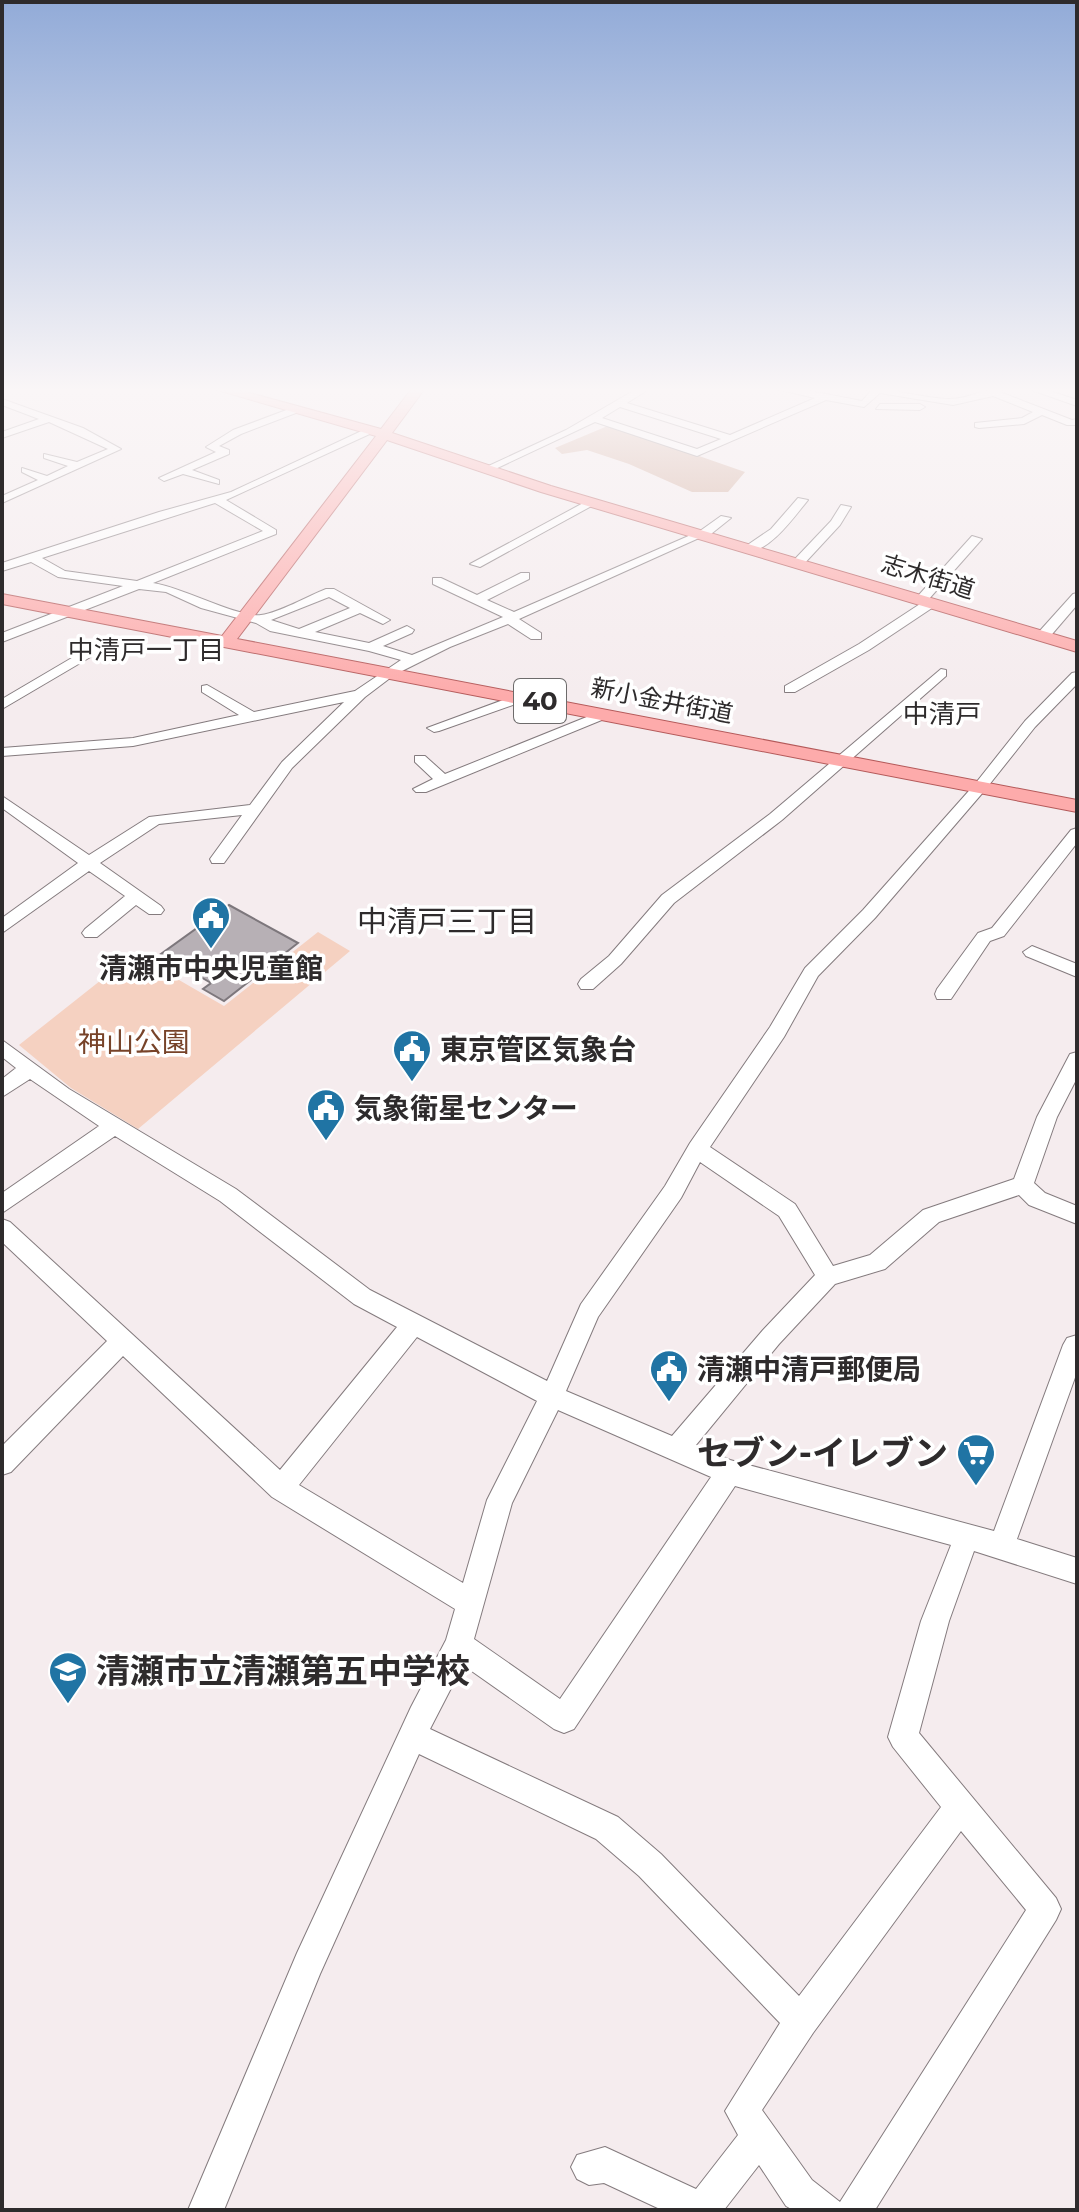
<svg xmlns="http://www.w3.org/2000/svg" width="1079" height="2212" font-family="Montserrat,'Noto Sans JP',sans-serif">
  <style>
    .green { fill: #f5d1c1 }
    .forest { fill: #d0a998 }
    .building { fill: #b7b0b5; stroke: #7d777c; stroke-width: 2 }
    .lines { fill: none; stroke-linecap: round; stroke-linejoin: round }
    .minor-casing { stroke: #847b7e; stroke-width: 2 }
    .major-casing { stroke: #b45a5a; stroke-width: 2 }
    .minor { fill: #fff; fill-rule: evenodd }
    .major { fill: #fdabab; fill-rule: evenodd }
    .labels { text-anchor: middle; stroke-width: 7; stroke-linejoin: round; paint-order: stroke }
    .far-street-label { font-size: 24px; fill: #2e2b2c; stroke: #fff }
    .far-neighbourhood-label { font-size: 26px; fill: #2e2b2c; stroke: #fff }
    .shield { fill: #fff; stroke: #6d6b6b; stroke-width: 2 }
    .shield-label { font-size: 26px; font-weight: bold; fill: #2e2b2c }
    .far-quarter-label { font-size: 26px; fill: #2e2b2c; stroke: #fff }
    .poi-label { font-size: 28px; font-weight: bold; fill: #2e2b2c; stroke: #fff; text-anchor: start }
    .park-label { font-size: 28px; fill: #774329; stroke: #fff }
    .neighbourhood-label { font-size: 30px; fill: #2e2b2c; stroke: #fff }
    .near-poi-label { font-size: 34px; font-weight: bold; fill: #2e2b2c; stroke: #fff; text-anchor: end }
  </style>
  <rect width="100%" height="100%" fill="#f5ecee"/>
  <!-- green -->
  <path class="green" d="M318 932 350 951 138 1129 71 1088 19 1045 134 954 224 1006Z"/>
  <!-- forest -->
  <path class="forest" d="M610 425 745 472 728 492H692L629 464 587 450 562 454 555 448Z"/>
  <!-- building -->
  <path class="building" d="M229 905 298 943 224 1001 203 989 211 983 161 954Z"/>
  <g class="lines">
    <defs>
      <path id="minor" d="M2 387H8L3 390Z
        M640 387H652L627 403 730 435 815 398 768 387H789L862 401 871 391 861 387C890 387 918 398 949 399 970 399 986 387 1006 387L1000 392 1072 420 1077 419V425H1067L1042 415 1024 424 979 428 975 427V423L1022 418 1033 412 993 396 953 405 880 393 864 407 826 400 697 456 595 422 491 471 482 469 566 430ZM620 407 721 439 697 449 602 418Z
        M1023 387H1038L1077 400V406Z
        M2 399 83 428 121 449 2 503V496L38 480 22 472V468L47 476 68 466 44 458V454L77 462 108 449 49 422 2 438V432L39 419 2 405Z
        M880 404H920L925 407 920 410 876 409Z
        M297 406 302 409 301 411 241 434 219 446 229 450V454L192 470 219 480V484L183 474 164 481 159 478 216 452 206 447 233 430Z
        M370 427 374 428V432L226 500 276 530V534L153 583C182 587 238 618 261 615 279 613 308 596 326 589H334L390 620 383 624 360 613 315 632 369 643 407 626 414 630 412 633 383 646 412 655 503 617 433 584V578H441L477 595 521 573H529V579L487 600 514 612 700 531 721 516 731 518 706 538H699L519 619 541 633V639H531L508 624 450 647 394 675 365 697 292 768 224 863H212L210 859 242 815 159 824 100 863 161 906 164 910 161 914H149L136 905 97 937H85L82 933 85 929 125 896 89 871 2 933V918L78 863 2 808V796L89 855 149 817 250 805 282 762 344 702 133 746 2 756V748L133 738 239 715 202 692V686L207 685 254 712 355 691 401 660 369 651 270 631 256 623 201 608 166 592 139 589 2 642V633L123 586 58 577 31 562 2 571V563L159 512 231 492ZM215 503 263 531 137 581 65 571 42 558ZM329 597 350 608 299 629 271 620Z
        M798 498 808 500C794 517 769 553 746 552V546L771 529Z
        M587 501 597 503 480 567 470 564Z
        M841 505 851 507 840 525 802 566H794V560L831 521Z
        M972 536 982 539 928 600H935V606L869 650 795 692H785V686L859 644 920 604 915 600 917 597Z
        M1077 593V605L1047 640H1037V634L1073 594Z
        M104 639 116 642 2 709V699Z
        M941 669 946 670V676L782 820 674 903 621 964 593 989H581L578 984 581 979 609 956 662 895 770 814Z
        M1077 672V684L1035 727 985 790 875 918 818 976 784 1037 710 1147 795 1204 833 1266 870 1255 923 1210 1014 1179 1037 1117 1070 1054 1077 1052V1078L1057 1117 1034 1183 1045 1193 1077 1206V1224L1029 1205 1019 1195 939 1222 885 1269 835 1284 779 1344 696 1445 730 1460 994 1531 1063 1345 1067 1338 1077 1335V1372L1017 1539 1077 1558V1584L974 1551 949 1621 919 1733 1056 1898 1061 1909 1056 1920 875 2210H793L786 2206 759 2165 724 2210H662L604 2183 589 2185 577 2179 571 2167 577 2155 605 2147 696 2189 738 2135 725 2111 780 2023 639 1876 596 1839 419 1754 320 1974 224 2210H188L297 1953 411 1707 446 1640 455 1609 272 1497 123 1356 11 1472 2 1475V1446L107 1341 2 1242V1219L10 1222 280 1470 397 1327 354 1304 220 1201 115 1136 2 1213V1193L99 1126 30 1079 2 1097V1079L16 1068 2 1057V1040L69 1089 236 1189 370 1290 547 1381 581 1304 665 1186 690 1143 770 1027 805 968 863 910 975 784 1025 721 1072 673ZM700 1162 779 1216 815 1275 763 1330 672 1436 566 1391 598 1317 681 1198ZM417 1337 537 1401 487 1500 463 1583 299 1485ZM558 1410 711 1477 560 1699 474 1639 512 1503ZM735 1486 951 1545 921 1621 888 1737 893 1747 941 1807 799 1996 661 1854 618 1817 430 1729 463 1665 554 1729 564 1733 574 1729ZM961 1831 1026 1910 840 2202 812 2180 762 2110 813 2033Z
        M522 693 527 694V700L439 731 434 732 427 728Z
        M604 710 611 714 609 717 426 792H416L413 789 433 779 415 762V756H425L445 774Z
        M1077 828V843L1004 936 990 941 951 999H937L935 994 937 989 978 933 992 928 1071 830Z
        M1032 946 1077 964V977L1026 956 1023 952Z"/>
      <path id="major" d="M207 387H228L381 429 413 387H426L392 433 551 486 1077 641V652L541 492 387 440 237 639 1077 800V812L2 604V594L222 636 376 436Z"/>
    </defs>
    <!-- minor casing -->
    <use href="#minor" class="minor-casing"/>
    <!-- major casing -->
    <use href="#major" class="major-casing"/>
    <!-- minor -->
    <use href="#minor" class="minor"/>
    <!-- major -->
    <use href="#major" class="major"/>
  </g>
  <!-- sky -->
  <linearGradient id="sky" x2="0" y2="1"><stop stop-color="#92abd8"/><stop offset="0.56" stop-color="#faf6f7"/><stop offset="1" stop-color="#faf6f7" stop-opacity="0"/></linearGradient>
  <rect width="1079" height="697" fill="url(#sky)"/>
  <!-- icons -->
  <defs>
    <symbol id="civic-pin" viewBox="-11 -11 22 30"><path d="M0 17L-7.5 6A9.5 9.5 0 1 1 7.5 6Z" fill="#2074a4" stroke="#fff"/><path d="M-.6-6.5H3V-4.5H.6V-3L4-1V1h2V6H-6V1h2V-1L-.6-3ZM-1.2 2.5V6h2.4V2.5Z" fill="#fff"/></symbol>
    <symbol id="supermarket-pin" viewBox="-11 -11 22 30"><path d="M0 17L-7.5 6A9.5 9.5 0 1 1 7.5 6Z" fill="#2074a4" stroke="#fff"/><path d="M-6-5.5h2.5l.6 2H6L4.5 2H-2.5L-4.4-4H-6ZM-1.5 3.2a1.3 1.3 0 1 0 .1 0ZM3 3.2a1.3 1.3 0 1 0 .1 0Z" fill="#fff"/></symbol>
    <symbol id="school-pin" viewBox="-11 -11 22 30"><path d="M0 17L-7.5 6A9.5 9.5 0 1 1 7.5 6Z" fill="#2074a4" stroke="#fff"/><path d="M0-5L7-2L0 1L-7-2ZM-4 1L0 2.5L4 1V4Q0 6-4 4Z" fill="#fff"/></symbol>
  </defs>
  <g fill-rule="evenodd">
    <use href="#civic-pin" x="189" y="894" width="44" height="60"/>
    <use href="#civic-pin" x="390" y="1027" width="44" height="60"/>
    <use href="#civic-pin" x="304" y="1086" width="44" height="60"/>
    <use href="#civic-pin" x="647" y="1347" width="44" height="60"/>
    <use href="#supermarket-pin" x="954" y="1431" width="44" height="60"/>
    <use href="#school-pin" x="46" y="1649" width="44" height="60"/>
  </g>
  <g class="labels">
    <!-- far-street labels -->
    <g class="far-street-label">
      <text transform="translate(928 577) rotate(17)" y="8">志木街道</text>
      <text transform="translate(662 701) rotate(11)" y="8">新小金井街道</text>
    </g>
    <!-- far-neighbourhood labels -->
    <g class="far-neighbourhood-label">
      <text x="146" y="659">中清戸一丁目</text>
    </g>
    <!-- shield labels -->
    <rect class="shield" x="514" y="679" width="52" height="44" rx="6"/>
    <g class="shield-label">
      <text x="540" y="710">40</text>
    </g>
    <!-- far-quarter labels -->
    <g class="far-quarter-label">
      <text x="942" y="723">中清戸</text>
    </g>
    <!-- poi labels -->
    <g class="poi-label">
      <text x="211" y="978" text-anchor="middle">清瀬市中央児童館</text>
      <text x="440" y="1059">東京管区気象台</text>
      <text x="354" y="1118">気象衛星センター</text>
      <text x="697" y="1379">清瀬中清戸郵便局</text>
    </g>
    <!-- park labels -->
    <g class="park-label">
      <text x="134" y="1052">神山公園</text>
    </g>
    <!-- neighbourhood labels -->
    <g class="neighbourhood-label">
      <text x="447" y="932">中清戸三丁目</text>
    </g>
    <!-- near-poi labels -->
    <g class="near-poi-label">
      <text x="948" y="1465">セブン-イレブン</text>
      <text x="96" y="1683" text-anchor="start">清瀬市立清瀬第五中学校</text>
    </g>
  </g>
  <!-- border -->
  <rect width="1079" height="2212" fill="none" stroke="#2e2b2c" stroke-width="8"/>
</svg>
